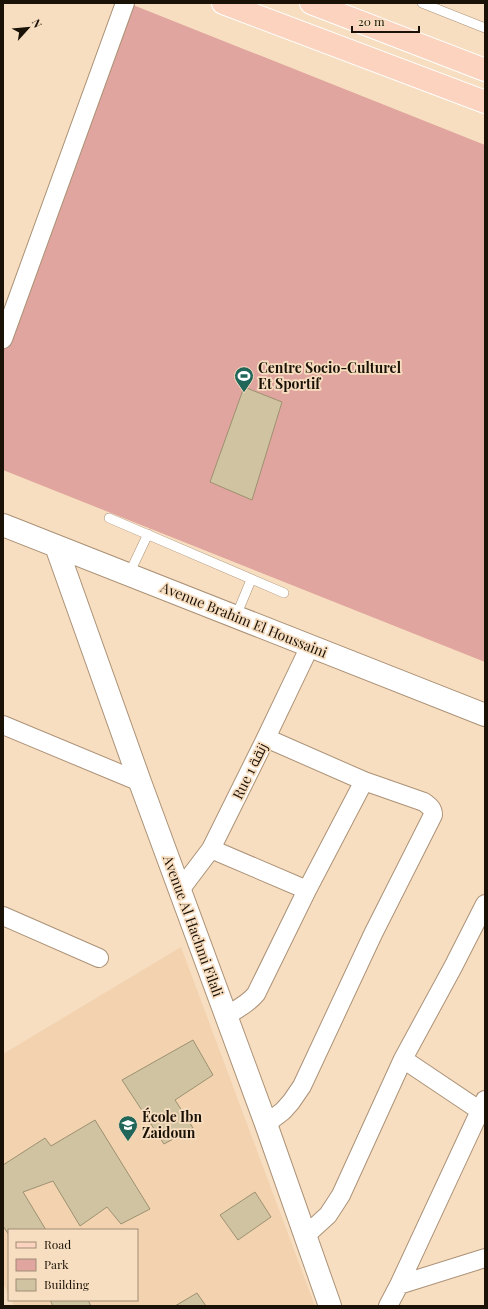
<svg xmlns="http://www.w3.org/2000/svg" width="488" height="1309" font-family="'Playfair Display',Cairo,serif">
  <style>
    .built { fill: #f2d2af }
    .green { fill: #e0a59e }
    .building { fill: #cfc3a1; stroke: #9d9170 }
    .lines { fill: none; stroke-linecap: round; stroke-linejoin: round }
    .service-casing { stroke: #ab9277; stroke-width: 10 }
    .minor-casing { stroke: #ab9277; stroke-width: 20 }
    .tertiary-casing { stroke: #ab9277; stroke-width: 24 }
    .primary-casing { stroke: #fff; stroke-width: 24 }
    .service { stroke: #fff; stroke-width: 9 }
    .minor { stroke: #fff; stroke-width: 18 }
    .tertiary { stroke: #fff; stroke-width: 22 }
    .primary { stroke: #fbd3bf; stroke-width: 22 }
    .labels { text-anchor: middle; stroke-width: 3.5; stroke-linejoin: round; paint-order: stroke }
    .poi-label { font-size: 14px; font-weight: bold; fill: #1b1207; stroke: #f8dec0; text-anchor: start }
    .street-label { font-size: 14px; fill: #1b1207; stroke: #f8dec0 }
  </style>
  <rect width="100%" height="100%" fill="#f8dec0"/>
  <!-- built -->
  <path class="built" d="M181 947 315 1306H14L11 1300H137V1230H9V1296L3 1283V1054Z"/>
  <!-- green -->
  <path class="green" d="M128 3 485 145V662L3 470V316Z"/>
  <!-- building -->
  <path class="building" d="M244 387 282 402 252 500 210 482Z
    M193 1040 213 1075 175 1100 193 1128 164 1144 122 1080Z
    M95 1120 150 1209 121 1224 107 1207 80 1226 53 1181 23 1192 46 1230H9V1235L3 1226V1165L45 1138 51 1146Z
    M255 1192 271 1217 238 1240 220 1215Z
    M197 1293 206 1306H175Z
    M50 1300H88L91 1306H53Z"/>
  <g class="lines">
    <defs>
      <path id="service" d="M422 3 485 28
        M109 518 284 593
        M129 574 148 534
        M236 616 251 580"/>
      <path id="minor" d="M3 339 125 3
        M3 725 140 782
        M211 849 307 890
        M180 890 211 849 266 738 310 646
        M3 916 99 958
        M226 1016C237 1009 248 1004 256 994L307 890 364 781
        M403 1059 485 1114
        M266 1124 283 1111 291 1102 302 1086 373 934 433 815C433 808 429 806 424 802L364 781 266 738
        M305 1236 328 1215 341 1195 403 1059 453 967 485 904
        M399 1285 485 1258
        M388 1306 399 1285 485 1100"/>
      <path id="tertiary" d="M3 525 485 715
        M56 546 140 782 266 1124 330 1306"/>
      <path id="primary" d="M223 3 485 102
        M311 3 485 70"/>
    </defs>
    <!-- service casing -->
    <use href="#service" class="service-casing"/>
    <!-- minor casing -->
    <use href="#minor" class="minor-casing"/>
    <!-- tertiary casing -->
    <use href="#tertiary" class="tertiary-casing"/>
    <!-- primary casing -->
    <use href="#primary" class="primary-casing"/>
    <!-- service -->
    <use href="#service" class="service"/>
    <!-- minor -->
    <use href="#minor" class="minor"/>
    <!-- tertiary -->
    <use href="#tertiary" class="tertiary"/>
    <!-- primary -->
    <use href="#primary" class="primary"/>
  </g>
  <!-- icons -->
  <defs>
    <symbol id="stadium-pin" viewBox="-11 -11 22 30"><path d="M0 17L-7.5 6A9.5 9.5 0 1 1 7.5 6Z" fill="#206659" stroke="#f8dec0"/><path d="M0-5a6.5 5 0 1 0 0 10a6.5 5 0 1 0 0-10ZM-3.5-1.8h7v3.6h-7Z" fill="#fff"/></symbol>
    <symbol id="school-pin" viewBox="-11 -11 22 30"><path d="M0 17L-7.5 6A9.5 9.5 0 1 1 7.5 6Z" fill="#206659" stroke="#f8dec0"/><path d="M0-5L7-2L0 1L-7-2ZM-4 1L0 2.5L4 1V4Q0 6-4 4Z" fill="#fff"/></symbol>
  </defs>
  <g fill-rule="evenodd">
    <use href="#stadium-pin" x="233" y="365" width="22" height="30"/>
    <use href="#school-pin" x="117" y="1114" width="22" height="30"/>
  </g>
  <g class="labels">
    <!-- poi labels -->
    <g class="poi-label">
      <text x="258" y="373">Centre Socio-Culturel<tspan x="258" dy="16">Et Sportif</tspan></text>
      <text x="142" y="1122">École Ibn<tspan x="142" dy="16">Zaidoun</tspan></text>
    </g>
    <!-- street labels -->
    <g class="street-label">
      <text transform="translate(244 620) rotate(22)" y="5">Avenue Brahim El Houssaini</text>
      <text transform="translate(250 771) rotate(-64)" y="5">Rue 1 زنقة</text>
      <text transform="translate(193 926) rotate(70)" y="5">Avenue Al Hachmi Filali</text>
    </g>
  </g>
  <!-- border -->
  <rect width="488" height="1309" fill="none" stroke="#1b1207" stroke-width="8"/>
  <!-- legend -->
  <rect x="8" y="1229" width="130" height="72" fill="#f8dec0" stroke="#a08c76"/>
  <rect x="16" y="1242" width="20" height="6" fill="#fbd3bf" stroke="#a08c76"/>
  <text x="44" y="1249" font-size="12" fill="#1b1207">Road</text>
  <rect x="16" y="1259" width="20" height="12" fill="#e0a59e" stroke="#a08c76"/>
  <text x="44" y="1269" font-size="12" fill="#1b1207">Park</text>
  <rect x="16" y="1279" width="20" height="12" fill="#cfc3a1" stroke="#a08c76"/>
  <text x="44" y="1289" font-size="12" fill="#1b1207">Building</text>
  <!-- north arrow -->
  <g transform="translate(28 28) rotate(63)" stroke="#f8dec0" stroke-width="3" paint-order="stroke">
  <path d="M0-3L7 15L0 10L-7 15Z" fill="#1b1207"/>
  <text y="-6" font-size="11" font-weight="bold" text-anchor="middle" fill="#1b1207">N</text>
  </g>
  <!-- scale -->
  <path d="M352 26v6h67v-6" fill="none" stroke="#1b1207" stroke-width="2"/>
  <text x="358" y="26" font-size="12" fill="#1b1207" stroke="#f8dec0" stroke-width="3" paint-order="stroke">20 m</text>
</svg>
